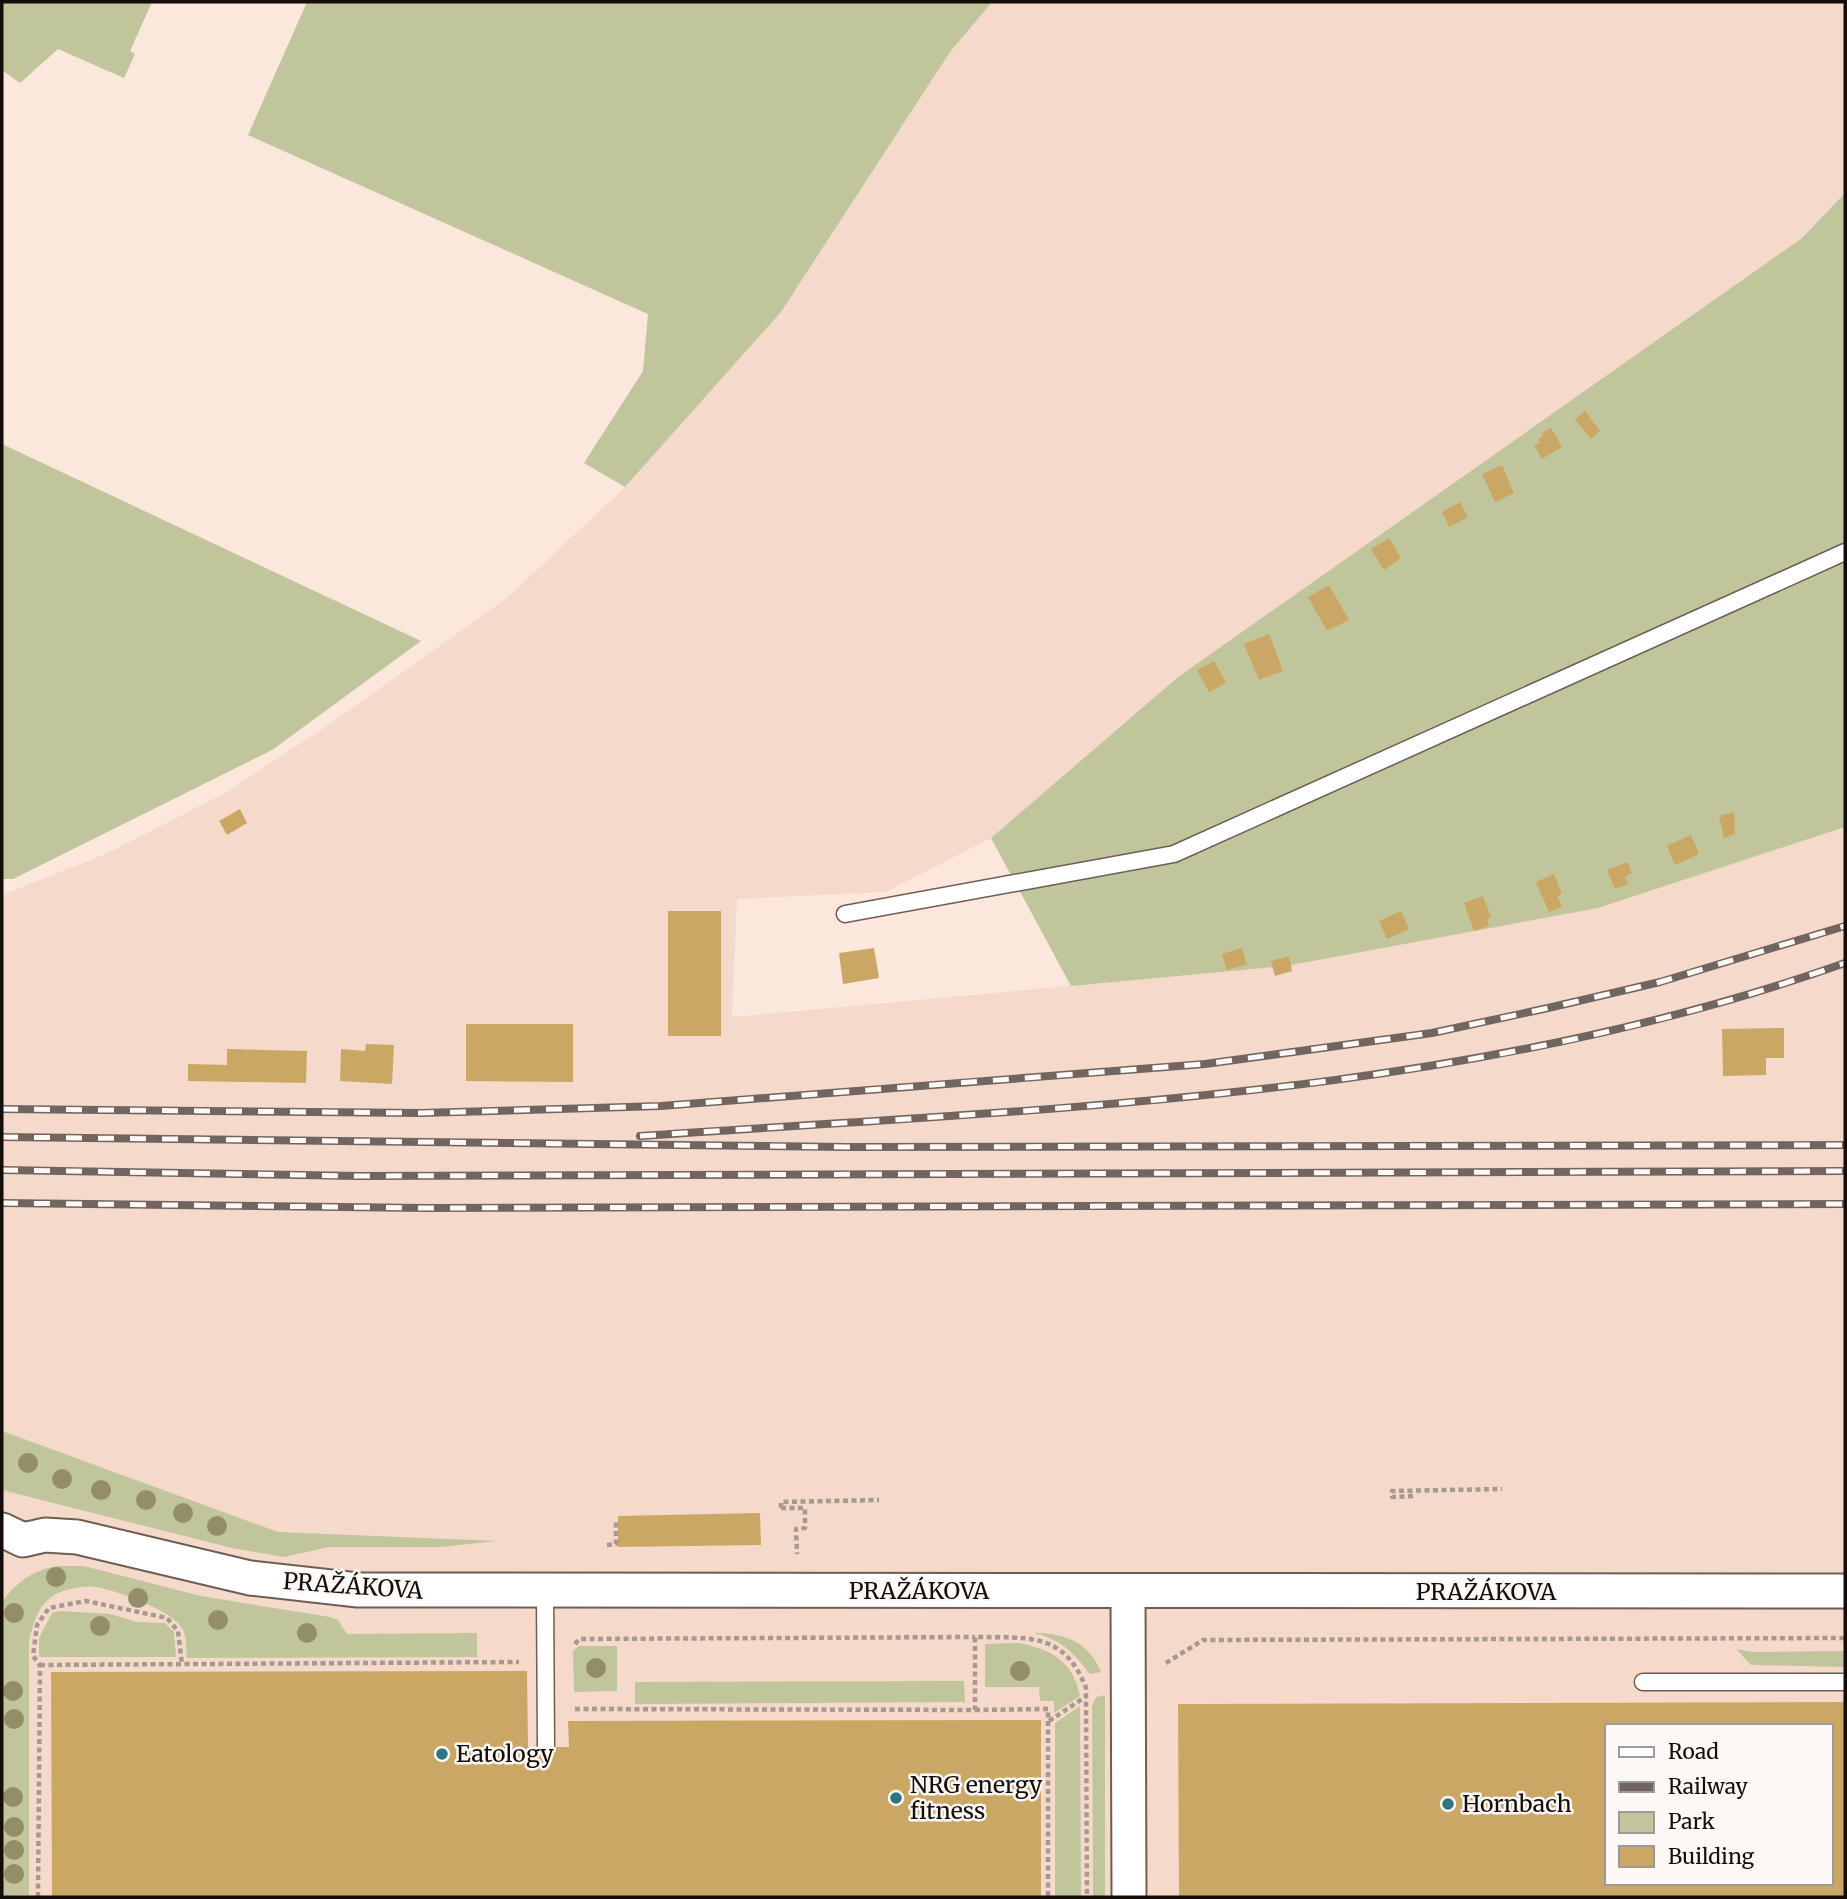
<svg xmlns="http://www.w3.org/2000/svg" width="1847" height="1899" font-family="Merriweather,serif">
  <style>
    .built { fill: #f5dacb; fill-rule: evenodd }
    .green { fill: #c0c59b }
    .building { fill: #cba765; fill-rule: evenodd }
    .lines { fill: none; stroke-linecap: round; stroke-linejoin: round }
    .service-casing { stroke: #6f5d54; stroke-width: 19 }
    .minor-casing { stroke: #6f5d54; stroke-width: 37 }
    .path { stroke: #a89990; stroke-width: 4.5; stroke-dasharray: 5 3.5; stroke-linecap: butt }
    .service { stroke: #fff; stroke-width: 16 }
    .minor { stroke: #fff; stroke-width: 33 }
    .rail-casing { stroke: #72655f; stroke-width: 8 }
    .rail { stroke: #fcf8f6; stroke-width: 5; stroke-dasharray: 16; stroke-linecap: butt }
    .tree { fill: #948d6a }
    .poi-dot { fill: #307682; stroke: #fcf8f6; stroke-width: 2.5 }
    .labels { text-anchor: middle; stroke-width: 5; stroke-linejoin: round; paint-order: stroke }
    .street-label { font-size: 23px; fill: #140d09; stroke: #fcf8f6 }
    .poi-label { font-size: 23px; fill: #140d09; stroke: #fcf8f6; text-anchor: start }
  </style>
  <rect width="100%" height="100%" fill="#fbe7dc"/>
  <!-- built -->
  <path class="built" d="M992 2H1845V193L1802 238 1178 677 991 838 886 892 737 899 732 1017 1286 966 1598 908 1845 827V1897H2V895L108 853 225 793 330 724 507 598 625 487 781 312 950 52ZM1607 1726H1831V1883H1607Z"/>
  <!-- green -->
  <path class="green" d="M2 2H152L130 51 135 54 124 78 58 49 20 83 2 70Z
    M307 2H992L950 52 781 312 625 487 584 463 643 371 648 314 248 135Z
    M1845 193V827L1598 908 1286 966 1071 986 991 838 1178 677 1802 238Z
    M2 444 421 641 272 750 13 879H2Z
    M2 1431 278 1532 498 1541 441 1547H329L284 1557 232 1548 2 1490Z
    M57 1566H84L201 1596 330 1617 338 1620 347 1634 477 1633V1657L187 1658C186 1649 187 1638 183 1630 175 1611 117 1591 97 1587 84 1585 61 1589 50 1598 37 1608 32 1627 29 1642V1895L2 1896V1602C16 1582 33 1570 57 1566Z
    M60 1611 110 1614 137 1622 165 1623 174 1632 176 1657H39V1638L52 1613Z
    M1034 1633C1065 1633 1089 1642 1101 1672L1090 1674C1073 1653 1063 1640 1034 1633Z
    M1019 1643C1052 1650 1073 1661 1080 1696L1054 1713V1701H1040L1039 1687H985V1644Z
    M579 1646H617V1691L574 1692 573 1651Z
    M1736 1649 1753 1652 1845 1651V1667L1751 1665Z
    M964 1681 965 1702 635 1704V1682Z
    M1105 1695V1897H1093L1092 1706 1096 1697Z
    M1080 1706 1081 1897H1055V1723Z"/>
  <!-- building -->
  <path class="building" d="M1585 411 1600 431 1591 439 1575 419Z
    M1551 428 1562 447 1542 459 1534 445 1540 443 1538 439 1543 436 1542 433Z
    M1502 465 1514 493 1495 502 1482 474Z
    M1460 502 1468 517 1449 527 1442 512Z
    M1389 538 1401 558 1384 570 1371 549Z
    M1329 585 1349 620 1327 631 1308 597Z
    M1269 634 1283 671 1259 680 1244 644Z
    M1214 661 1226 683 1209 692 1197 670Z
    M240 809 247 823 227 835 219 821Z
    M1734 812 1735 834 1724 838 1719 816Z
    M1691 835 1699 854 1675 865 1667 846Z
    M1628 862 1632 873 1625 877 1628 884 1615 889 1607 870Z
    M1554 874 1562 894 1557 896 1562 907 1549 912 1536 882Z
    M1483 896 1491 917 1487 919 1489 926 1474 931 1464 903Z
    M668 911H721V1036H668Z
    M1401 911 1409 929 1387 939 1379 921Z
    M874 948 879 978 843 984 839 953Z
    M1242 948 1247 964 1227 970 1222 954Z
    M1289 956 1292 971 1275 976 1271 961Z
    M466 1024H573V1082L466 1081Z
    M1784 1028V1058H1766V1075L1723 1076 1722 1029Z
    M366 1044 394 1045 392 1084 340 1081 341 1049 365 1051Z
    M227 1049 307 1051 306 1083 188 1081V1064L227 1065Z
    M760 1513 761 1545 618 1547V1516Z
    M527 1671 528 1747H569L568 1721 1041 1720V1897H52L51 1672Z
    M1845 1702V1897H1179L1178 1704ZM1607 1726H1831V1883H1607Z"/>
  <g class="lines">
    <defs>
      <path id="service" d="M845 914 1174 854 1845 552
        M545 1592 546 1747
        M1643 1682H1845"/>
      <path id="minor" d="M2 1530 23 1540 45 1535 77 1537 250 1578 358 1590 1845 1591
        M1128 1593 1129 1897"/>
    </defs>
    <!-- service casing -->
    <use href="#service" class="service-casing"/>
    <!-- minor casing -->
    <use href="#minor" class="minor-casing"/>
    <!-- path -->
    <path class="path" d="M1413 1496 1392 1497V1491L1502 1489
      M781 1508H805V1528L796 1529 797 1554
      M781 1508V1502L879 1500
      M607 1545 616 1544V1519
      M575 1644 579 1639 975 1637
      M1166 1663 1203 1640 1845 1638
      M40 1665 519 1662
      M575 1709 975 1710V1637C1027 1638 1064 1631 1086 1688L1087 1897
      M975 1710 1048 1709V1897
      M1049 1721 1085 1697
      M38 1897 40 1665 33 1656 37 1625 49 1608 86 1601 167 1618 178 1631 182 1664"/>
    <!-- service -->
    <use href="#service" class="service"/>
    <!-- minor -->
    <use href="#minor" class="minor"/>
    <defs>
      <path id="rail" d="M2 1109 421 1113 661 1106 1205 1064 1432 1033 1548 1008 1660 982 1845 926
        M640 1136C1045 1108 1459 1100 1845 963
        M2 1137 847 1147 1845 1145
        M2 1170 359 1176 1845 1171
        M2 1203 426 1208 1845 1204"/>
    </defs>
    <!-- rail casing -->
    <use href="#rail" class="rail-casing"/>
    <!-- rail -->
    <use href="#rail" class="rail"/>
  </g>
  <!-- trees -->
  <g class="tree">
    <circle cx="28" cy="1463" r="10"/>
    <circle cx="62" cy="1479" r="10"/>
    <circle cx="101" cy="1490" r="10"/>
    <circle cx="146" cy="1500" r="10"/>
    <circle cx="183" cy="1513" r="10"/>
    <circle cx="217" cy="1526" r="10"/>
    <circle cx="56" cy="1577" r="10"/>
    <circle cx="138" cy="1598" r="10"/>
    <circle cx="14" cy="1613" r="10"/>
    <circle cx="218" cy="1620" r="10"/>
    <circle cx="100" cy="1626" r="10"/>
    <circle cx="307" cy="1633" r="10"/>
    <circle cx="596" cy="1668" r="10"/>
    <circle cx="1020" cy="1671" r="10"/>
    <circle cx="13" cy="1691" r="10"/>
    <circle cx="14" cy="1719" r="10"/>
    <circle cx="13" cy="1797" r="10"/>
    <circle cx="14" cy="1827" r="10"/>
    <circle cx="14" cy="1850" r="10"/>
    <circle cx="14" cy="1874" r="10"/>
  </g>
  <!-- markers -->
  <g class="poi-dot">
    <circle cx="442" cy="1754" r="7"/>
    <circle cx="896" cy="1798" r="7"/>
    <circle cx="1448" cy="1804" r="7"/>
  </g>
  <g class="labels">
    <!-- street labels -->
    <g class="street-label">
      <text transform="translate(353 1586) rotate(4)" y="8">PRAŽÁKOVA</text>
      <text x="919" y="1599">PRAŽÁKOVA</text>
      <text x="1486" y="1600">PRAŽÁKOVA</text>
    </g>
    <!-- poi labels -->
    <g class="poi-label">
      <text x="456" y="1762">Eatology</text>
      <text x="910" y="1793">NRG energy<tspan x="910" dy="26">fitness</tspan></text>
      <text x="1462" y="1812">Hornbach</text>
    </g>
  </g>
  <!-- border -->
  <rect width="1847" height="1899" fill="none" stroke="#140d09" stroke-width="7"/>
  <!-- legend -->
  <rect x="1605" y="1724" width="228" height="161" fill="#fcf8f6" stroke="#9f9a97" stroke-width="2"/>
  <rect x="1619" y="1747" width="35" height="10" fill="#ffffff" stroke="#9f9a97" stroke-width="2"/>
  <text x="1668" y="1759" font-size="21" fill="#140d09">Road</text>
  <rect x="1619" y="1782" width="35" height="10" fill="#72655f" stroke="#9f9a97" stroke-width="2"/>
  <text x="1668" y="1794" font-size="21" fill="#140d09">Railway</text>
  <rect x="1619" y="1812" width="35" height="21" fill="#c0c59b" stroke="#9f9a97" stroke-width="2"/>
  <text x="1668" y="1829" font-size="21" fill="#140d09">Park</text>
  <rect x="1619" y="1846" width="35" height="21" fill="#cba765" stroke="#9f9a97" stroke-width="2"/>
  <text x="1668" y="1864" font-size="21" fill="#140d09">Building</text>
</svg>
